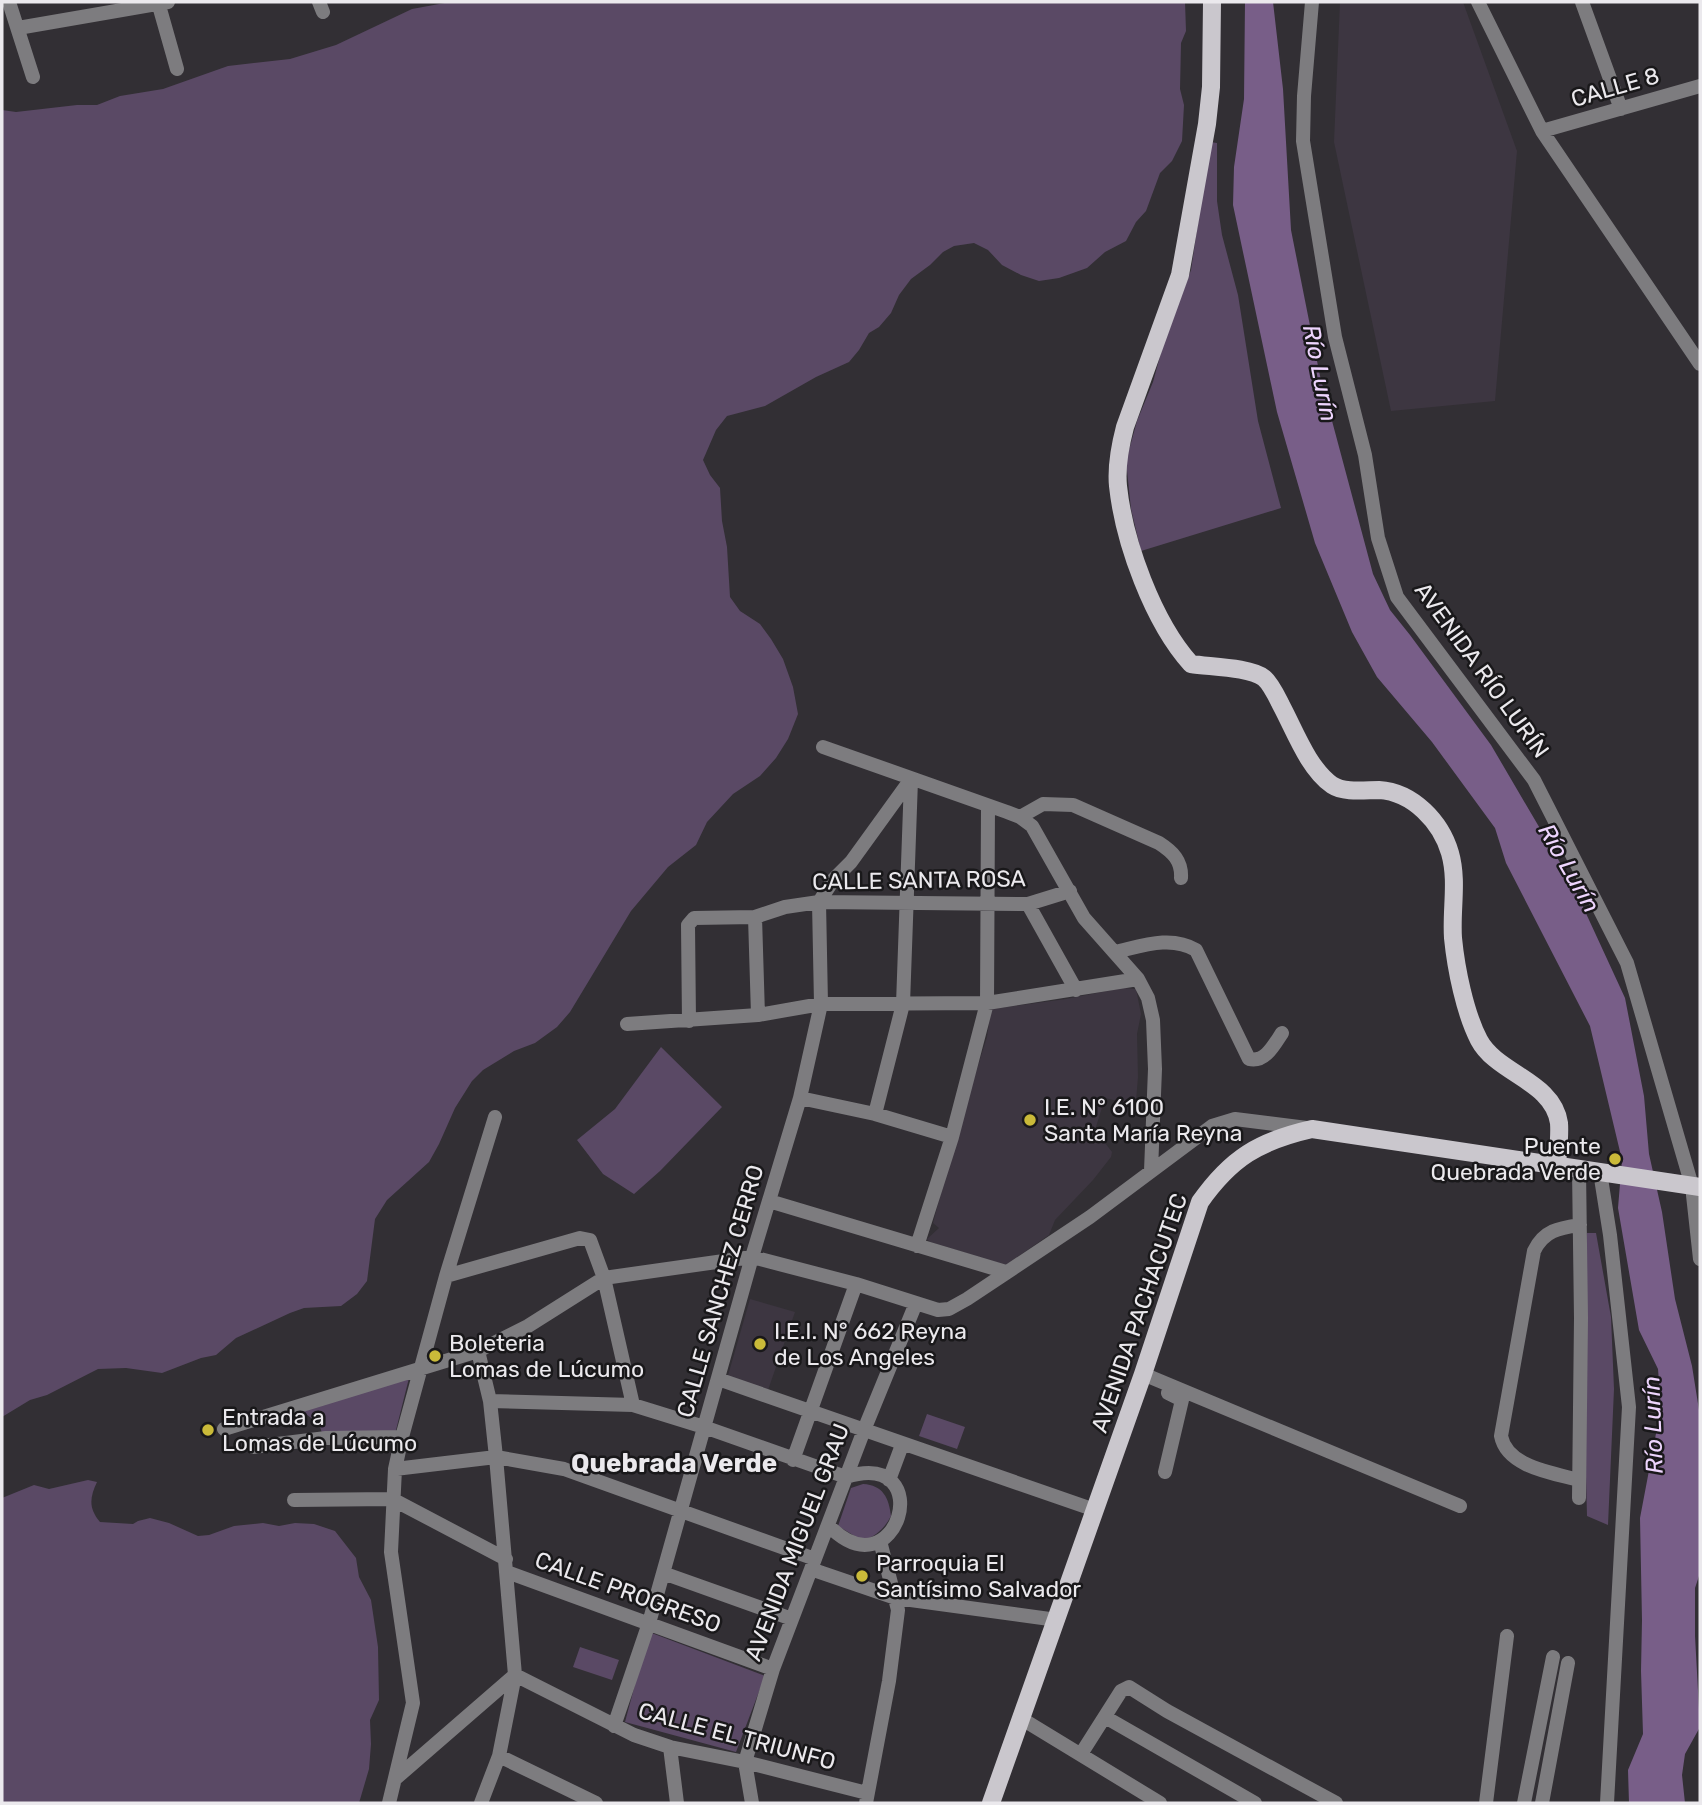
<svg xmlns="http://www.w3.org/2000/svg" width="1702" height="1805" font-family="Rubik,sans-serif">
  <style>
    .built { fill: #3d3641 }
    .green { fill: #5a4965 }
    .water { fill: #785e88 }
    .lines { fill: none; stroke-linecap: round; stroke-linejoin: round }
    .minor { stroke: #7d7c7f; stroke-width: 14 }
    .major { stroke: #cac7cd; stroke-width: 18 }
    .poi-dot { fill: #caba39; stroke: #19181a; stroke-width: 2.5 }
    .labels { text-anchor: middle; stroke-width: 5; stroke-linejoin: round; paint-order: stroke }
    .street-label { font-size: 23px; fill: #ebe9ed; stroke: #19181a }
    .poi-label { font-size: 23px; fill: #ebe9ed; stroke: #19181a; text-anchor: start }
    .water-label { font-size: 24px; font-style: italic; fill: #eed5fe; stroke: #19181a }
    .quarter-label { font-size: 26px; font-weight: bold; fill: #ebe9ed; stroke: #19181a }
  </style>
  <rect width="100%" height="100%" fill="#322f34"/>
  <!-- built -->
  <path class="built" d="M1340 2H1463L1517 151 1495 401 1391 411 1334 142Z
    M1122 988 1136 989 1141 1014 1137 1034 1138 1077 1136 1101 1122 1102 1105 1098 1095 1130 1112 1152 1111 1157 1093 1180 1055 1220 1049 1235 1006 1265 930 1242 927 1239 939 1228 933 1223 957 1132 987 1037 991 1009 1066 999Z
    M750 1299 795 1312 767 1393 727 1379Z"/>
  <!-- green -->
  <path class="green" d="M450 2H1185L1186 31 1181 43 1180 89 1184 105 1182 141 1172 161 1160 173 1146 211 1136 222 1126 241 1105 252 1087 268 1059 278 1039 281 1021 275 1002 265 988 250 974 243 954 246 943 252 930 265 911 279 899 295 891 313 879 327 869 333 859 350 849 362 816 377 765 406 727 416 716 430 703 460 710 475 720 488 722 521 727 547 730 597 740 611 760 624 771 639 783 659 793 687 798 714 788 739 776 758 760 776 733 794 707 822 696 845 668 867 631 911 570 1012 557 1027 535 1043 514 1051 483 1070 472 1081 455 1108 439 1144 429 1162 387 1200 375 1219 367 1281 357 1294 341 1306 304 1308 290 1313 236 1338 216 1355 201 1358 162 1373 126 1368 98 1369 47 1395 30 1400 2 1417V110L16 112 77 105H97L120 96 163 89 228 66 290 59 336 45 412 9Z
    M1210 142 1217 143V201L1222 235 1238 295 1258 421 1281 508 1141 551 1131 509 1126 461 1137 421 1153 382 1162 349 1191 270Z
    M661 1047 722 1107 660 1171 634 1194 603 1174 577 1140 615 1109Z
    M1587 1233H1596L1611 1317 1614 1389 1608 1525 1587 1516 1584 1400Z
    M409 1378 395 1434 322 1433 319 1424 302 1411Z
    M927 1414 965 1427 957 1449 919 1436Z
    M88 1480 97 1482C90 1497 88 1508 100 1522L133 1524 138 1521 150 1518 169 1523 198 1536 209 1535 234 1526 263 1523 279 1526 295 1523 314 1524 335 1531 356 1558 359 1577 371 1600 378 1647 379 1700 370 1720 371 1744 369 1769 359 1803H2V1498L34 1485 49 1489Z
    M863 1484C883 1485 889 1498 891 1516 884 1529 877 1535 863 1541L838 1526 851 1488Z
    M649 1632 765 1676 736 1752 625 1722Z
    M580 1647 619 1660 612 1680 573 1667Z"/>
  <!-- water -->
  <path class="water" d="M1245 2H1273L1283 89 1291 230 1320 376 1373 574 1390 610 1410 635 1491 745 1572 883 1625 998 1644 1096 1649 1154 1662 1212 1675 1299 1692 1366 1699 1410 1700 1573 1695 1588V1636L1700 1727 1685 1754 1682 1775 1685 1803H1629L1628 1770 1643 1734 1641 1671 1642 1620 1640 1518 1661 1407 1658 1369 1639 1330 1618 1208 1622 1160 1590 1026 1506 863 1495 828 1432 742 1377 677 1352 632 1315 543 1277 412 1233 205 1234 167 1244 99Z"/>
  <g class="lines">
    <!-- minor -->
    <path class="minor" d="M9 2 33 77
      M158 2 177 69
      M319 2 323 12
      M1312 2 1304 96 1303 141 1335 337 1365 455 1378 538 1397 597 1534 780 1627 963 1692 1186 1700 1259
      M1478 2 1542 131 1700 364
      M1582 2 1621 109
      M18 28 168 2
      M1542 131 1700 86
      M823 747 1007 812 1020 817 1032 826 1084 918 1138 979 1148 998 1153 1020 1155 1069 1151 1171
      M1020 817 1043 804 1073 805 1159 843C1173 852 1182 861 1181 878
      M1028 904 1076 990
      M755 917 758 1015
      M1115 952C1142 946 1171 935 1196 950L1249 1059C1265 1063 1274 1045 1282 1033
      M689 1021 688 925 694 918 755 917 785 907 819 902 1028 904 1070 891
      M627 1024 758 1015 821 1004 987 1003 1138 979
      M800 1098 875 1114 952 1137
      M875 1114 903 1004 911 780
      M1600 1172 1610 1235 1629 1407 1607 1803
      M769 1201 1006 1272
      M917 1246 952 1137 987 1003 988 806
      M446 1276 580 1238 590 1240 604 1278 633 1405
      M478 1351 490 1401 496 1457 515 1675 499 1756 481 1803
      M1143 1374 1460 1506
      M718 1379 1095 1510
      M490 1401 633 1405 704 1427 846 1477C940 1448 897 1597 828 1525
      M224 1429 478 1351 528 1326 604 1278 752 1257 856 1284 938 1310 949 1309 967 1299 1090 1217 1212 1126 1235 1119 1307 1128
      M253 1447 326 1438 402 1437
      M793 1460 856 1284
      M395 1469 496 1457 564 1469 815 1559
      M1165 1472 1182 1400 1168 1393
      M889 1480 902 1445
      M1579 1480C1553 1473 1507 1467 1501 1436L1534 1251C1544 1230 1560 1228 1580 1225
      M1579 1498 1581 1318 1579 1169
      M294 1500 392 1499 506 1559
      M811 1569 896 1598 1057 1620
      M507 1572 773 1669
      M663 1573 792 1619
      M1105 1717 1255 1803
      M1022 1719 1160 1803
      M614 1726 649 1623 752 1257 800 1098 821 1004 819 902 834 879 851 862 911 779
      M670 1747 677 1803
      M1081 1754 1121 1691 1129 1687 1167 1711 1336 1803
      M499 1756 596 1803
      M395 1779 515 1675 634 1735 670 1747 745 1762 867 1793
      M389 1803 413 1703 391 1552 395 1469 402 1437 446 1276 495 1117
      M752 1803 745 1762 773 1669 864 1430 916 1303
      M866 1803 889 1681 898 1610 880 1541
      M1486 1803 1507 1636
      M1524 1803 1553 1657
      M1542 1803 1568 1663"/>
    <!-- major -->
    <path class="major" d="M1212 2 1211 87 1207 124 1180 275 1125 427C1120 446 1116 465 1118 486 1124 542 1153 622 1191 664 1210 667 1250 667 1264 678 1271 684 1277 697 1281 705 1295 731 1308 768 1332 785 1344 793 1365 790 1379 790 1413 792 1441 822 1450 853 1458 881 1451 909 1453 938 1456 969 1465 1013 1479 1040 1497 1074 1553 1081 1559 1123 1560 1136 1558 1152 1557 1165
      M991 1803 1143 1374 1200 1202C1231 1158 1259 1141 1312 1129L1700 1187"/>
  </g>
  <!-- markers -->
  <g class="poi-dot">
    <circle cx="1030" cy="1120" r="7"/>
    <circle cx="1615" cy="1159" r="7"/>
    <circle cx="760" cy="1344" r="7"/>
    <circle cx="435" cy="1356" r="7"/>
    <circle cx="208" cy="1430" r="7"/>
    <circle cx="862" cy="1576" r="7"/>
  </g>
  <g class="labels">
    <!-- street labels -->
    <g class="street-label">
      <text transform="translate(1615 87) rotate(-16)" y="8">CALLE 8</text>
      <text transform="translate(1482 670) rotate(54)" y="8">AVENIDA RÍO LURÍN</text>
      <text transform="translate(919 880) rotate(-1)" y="8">CALLE SANTA ROSA</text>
      <text transform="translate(720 1291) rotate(-74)" y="8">CALLE SANCHEZ CERRO</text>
      <text transform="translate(1139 1313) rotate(-71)" y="8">AVENIDA PACHACUTEC</text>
      <text transform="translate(797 1542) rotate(-69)" y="8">AVENIDA MIGUEL GRAU</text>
      <text transform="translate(628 1592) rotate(20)" y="8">CALLE PROGRESO</text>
      <text transform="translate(737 1736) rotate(15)" y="8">CALLE EL TRIUNFO</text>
    </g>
    <!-- poi labels -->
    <g class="poi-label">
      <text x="1044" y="1115">I.E. N° 6100<tspan x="1044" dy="26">Santa María Reyna</tspan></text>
      <text x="1601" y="1154" text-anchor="end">Puente<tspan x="1601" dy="26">Quebrada Verde</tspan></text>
      <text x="774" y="1339">I.E.I. N° 662 Reyna<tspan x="774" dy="26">de Los Angeles</tspan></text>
      <text x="449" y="1351">Boleteria<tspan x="449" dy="26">Lomas de Lúcumo</tspan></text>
      <text x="222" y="1425">Entrada a<tspan x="222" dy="26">Lomas de Lúcumo</tspan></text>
      <text x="876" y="1571">Parroquia El<tspan x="876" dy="26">Santísimo Salvador</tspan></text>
    </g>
    <!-- water labels -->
    <g class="water-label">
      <text transform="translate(1320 373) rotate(79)" y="8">Río Lurín</text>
      <text transform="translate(1569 868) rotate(60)" y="8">Río Lurín</text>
      <text transform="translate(1653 1425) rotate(-92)" y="8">Río Lurín</text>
    </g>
    <!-- quarter labels -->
    <g class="quarter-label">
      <text x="674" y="1472">Quebrada Verde</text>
    </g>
  </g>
  <!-- border -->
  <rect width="1702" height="1805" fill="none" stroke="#ebe9ed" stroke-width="7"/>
</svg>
